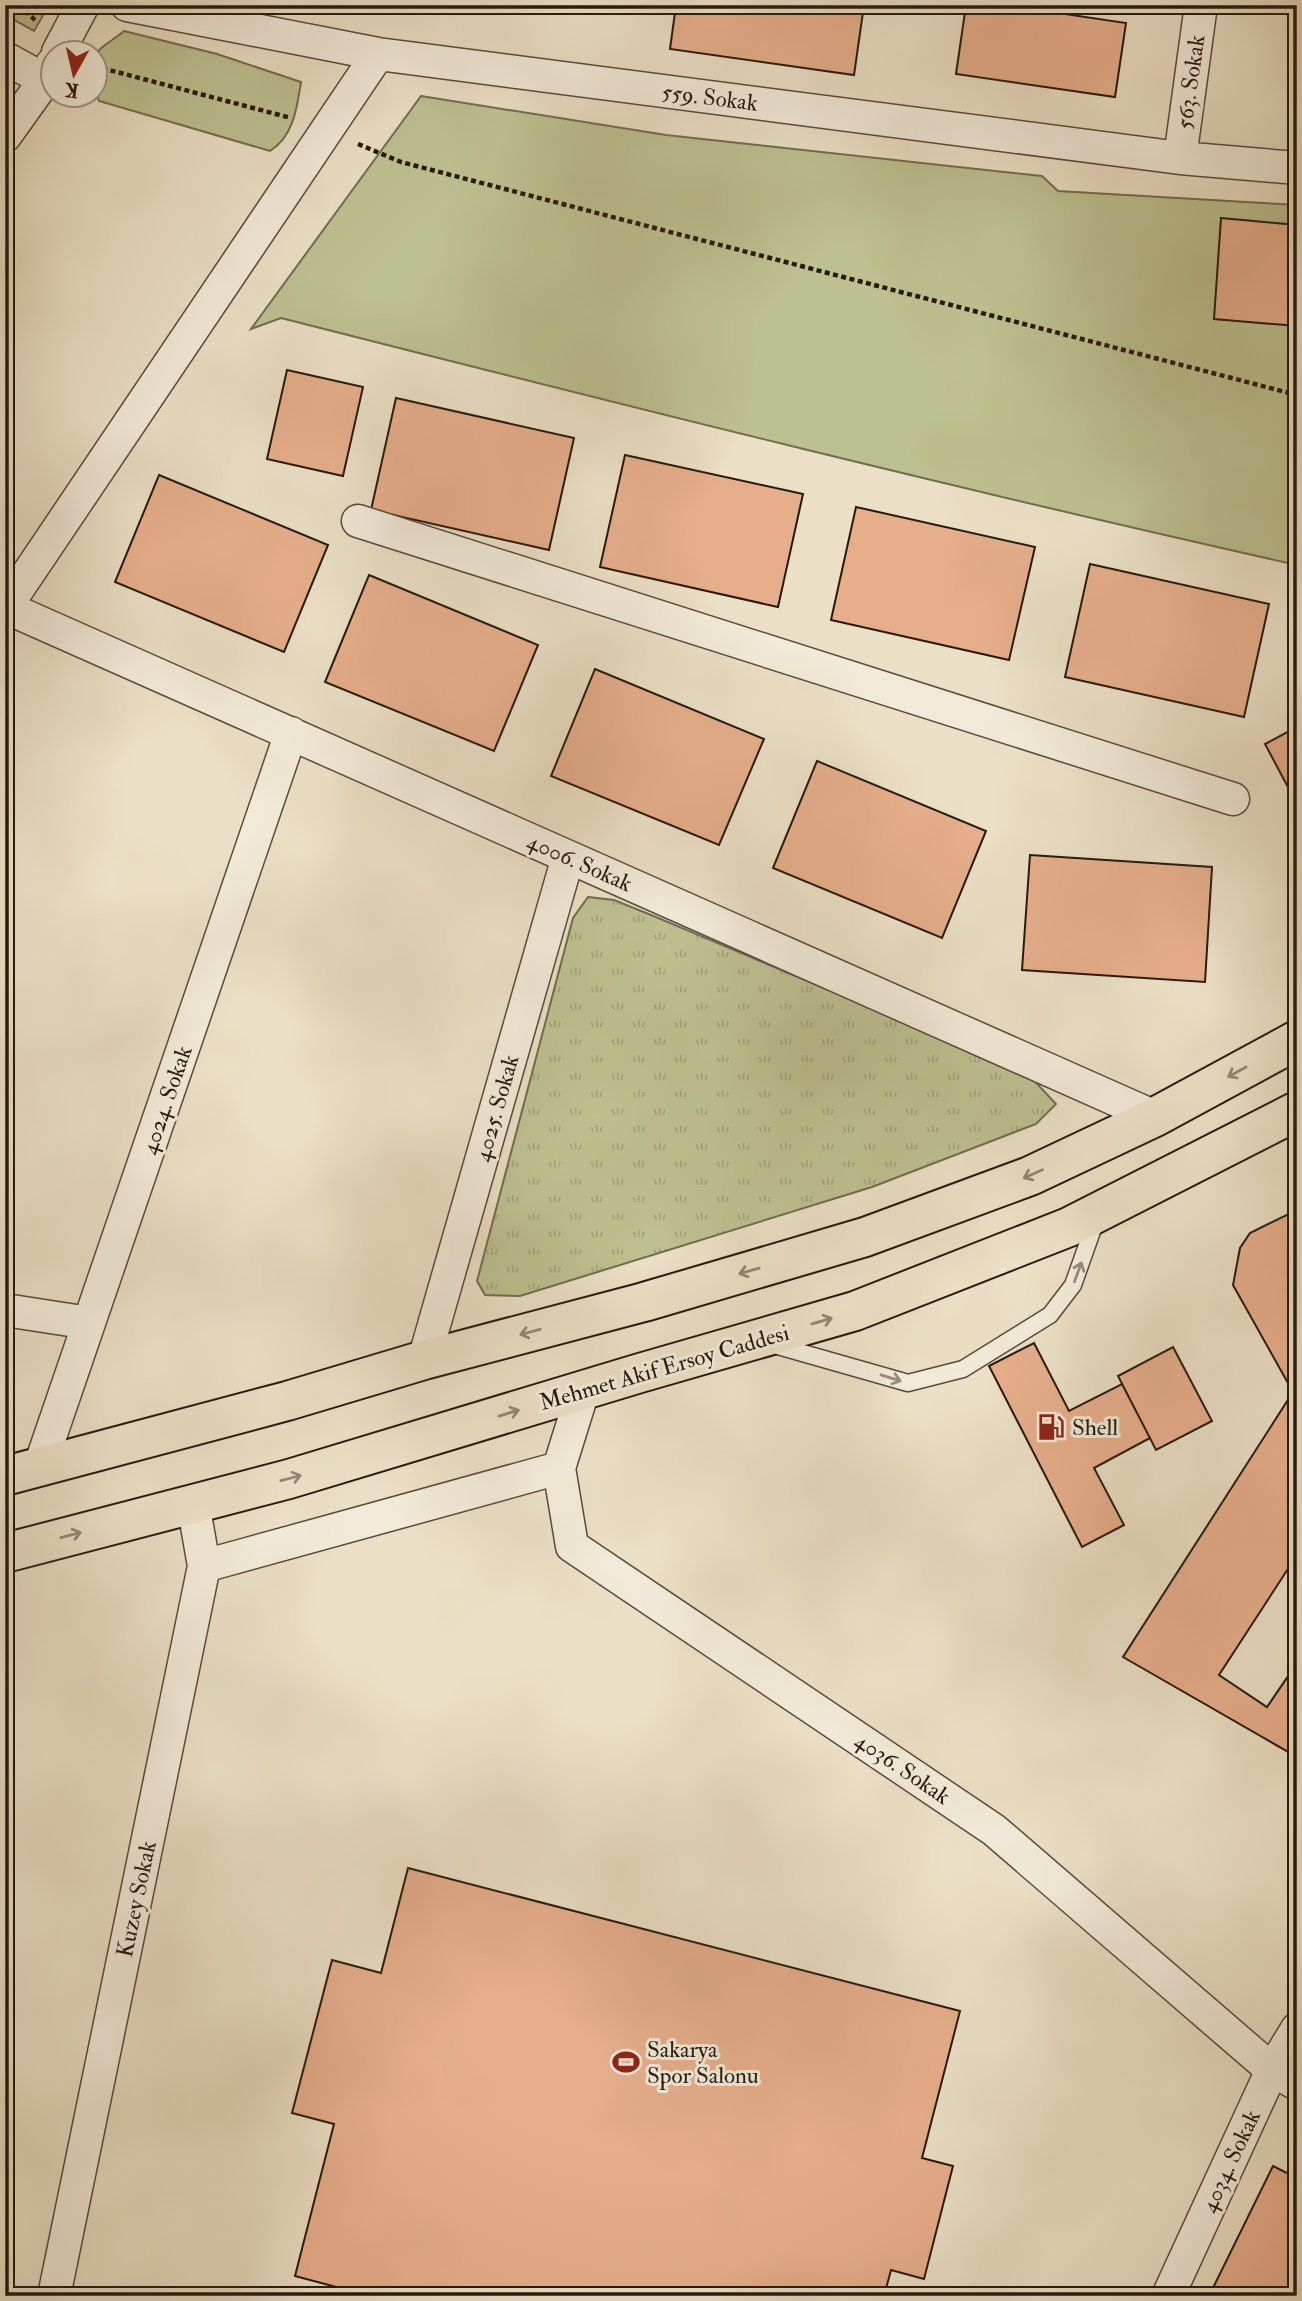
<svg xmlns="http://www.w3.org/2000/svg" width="1302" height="2301" font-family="'IM FELL Double Pica',serif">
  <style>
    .grass { fill: #bdc090; stroke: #726c50; stroke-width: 2 }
    .park { fill: url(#park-tufts); stroke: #726c50; stroke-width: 2 }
    .building { fill: #e6ae8b; stroke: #27190f; stroke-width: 2 }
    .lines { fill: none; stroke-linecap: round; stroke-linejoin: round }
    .lane-casing { stroke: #584a3c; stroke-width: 19 }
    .street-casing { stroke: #584a3c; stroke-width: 35 }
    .primary-casing { stroke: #27190f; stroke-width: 42 }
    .path { stroke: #27190f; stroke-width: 4.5; stroke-dasharray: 5 3.5; stroke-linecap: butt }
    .lane { stroke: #f2ead9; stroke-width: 16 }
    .street { stroke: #f2ead9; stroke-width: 32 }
    .primary { stroke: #ebdfc5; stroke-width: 38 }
    .oneway { stroke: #938673 }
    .oneway2 { stroke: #978c7e }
    .labels { text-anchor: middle; stroke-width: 6; stroke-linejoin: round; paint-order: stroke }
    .street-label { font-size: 23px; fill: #27190f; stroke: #f2ead9 }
    .poi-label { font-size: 23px; fill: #27190f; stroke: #f2ead9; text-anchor: start }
  </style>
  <defs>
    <pattern id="park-tufts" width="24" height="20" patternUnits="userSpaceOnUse" patternTransform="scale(1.75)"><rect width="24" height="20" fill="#bdc090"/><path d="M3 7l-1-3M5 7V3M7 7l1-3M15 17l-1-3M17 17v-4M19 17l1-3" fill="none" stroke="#a2a47b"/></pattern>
  </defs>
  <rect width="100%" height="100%" fill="#ebdfc5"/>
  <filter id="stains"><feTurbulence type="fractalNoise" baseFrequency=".00286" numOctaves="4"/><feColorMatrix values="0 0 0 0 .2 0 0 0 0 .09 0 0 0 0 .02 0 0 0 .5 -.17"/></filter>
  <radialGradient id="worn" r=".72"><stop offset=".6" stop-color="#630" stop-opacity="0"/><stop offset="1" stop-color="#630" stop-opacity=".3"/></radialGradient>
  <!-- grass -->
  <path class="grass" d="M5 5H49L34 31 5 15Z
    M124 31 217 54 301 82C297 107 294 136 270 151L99 101C93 87 89 61 100 49 107 43 117 37 124 31Z
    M421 96 666 135 1042 176 1058 191 1297 205V565C957 489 619 404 281 318L251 329Z"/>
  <!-- park -->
  <path class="park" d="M588 897 614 900 656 917 1029 1075 1056 1104 1036 1124 872 1187 520 1296 485 1295 477 1281 573 918Z"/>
  <!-- building -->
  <path class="building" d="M676 5H864L854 75 670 49Z
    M966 5H1005L1126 23 1115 97 956 74Z
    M1221 218 1297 225V326L1214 319Z
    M287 370 363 387 343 476 267 459Z
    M396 398 574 438 549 550 371 510Z
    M625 455 803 494 778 607 600 567Z
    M159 475 328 545 284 652 115 582Z
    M856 507 1035 547 1009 660 831 620Z
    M1090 564 1269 604 1244 717 1065 677Z
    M369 575 538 645 494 751 325 682Z
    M595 669 764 739 719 845 551 776Z
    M1297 727V804L1265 744Z
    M817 761 986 831 942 938 773 868Z
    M1030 855 1212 867 1205 982 1022 970Z
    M1297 1210V1555L1219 1675 1267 1707 1297 1663V1757L1123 1657 1293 1392 1233 1285 1240 1248 1250 1233Z
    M1034 1343 1069 1411 1122 1384 1150 1438 1094 1468 1124 1525 1082 1547 989 1366Z
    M1173 1347 1212 1421 1156 1450 1118 1376Z
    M408 1868 960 2011 922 2158 953 2166 924 2279 891 2270 884 2296H370L295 2276 334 2124 292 2113 332 1960 381 1973Z
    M1273 2166 1297 2178V2296H1209Z"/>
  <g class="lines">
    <defs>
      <path id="lane" d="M771 1344 908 1383 963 1369 1050 1315 1073 1285 1096 1220"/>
      <path id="street" d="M127 5 378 54 1180 158 1297 168
        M58 52 83 5
        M5 58 45 80
        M5 136 45 80 52 64
        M1180 158 1201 5
        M358 521 1233 799
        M5 607 1155 1117
        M5 608 378 54
        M5 1310 89 1323
        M424 1360 568 857
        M40 1466 291 733
        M559 1468 572 1546 994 1830 1272 2070 1297 2084
        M204 1566 559 1468 583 1391
        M54 2296 204 1566 193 1503
        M1168 2296 1272 2070 1297 2029"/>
      <path id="primary" d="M5 1476 287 1401 424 1360 644 1302 865 1237 1030 1176 1155 1117 1297 1040
        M5 1553 289 1479 640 1373 855 1311 1069 1227 1297 1111"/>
    </defs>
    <!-- lane casing -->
    <use href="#lane" class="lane-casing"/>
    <!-- street casing -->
    <use href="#street" class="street-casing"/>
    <!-- primary casing -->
    <use href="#primary" class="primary-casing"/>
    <!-- path -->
    <path class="path" d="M19 5 36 21
      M94 66 291 118
      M358 144 401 162 1297 395"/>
    <!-- lane -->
    <use href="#lane" class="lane"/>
    <!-- street -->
    <use href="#street" class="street"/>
    <!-- primary -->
    <use href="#primary" class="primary"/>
  </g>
  <!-- one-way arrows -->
  <defs><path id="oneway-shaft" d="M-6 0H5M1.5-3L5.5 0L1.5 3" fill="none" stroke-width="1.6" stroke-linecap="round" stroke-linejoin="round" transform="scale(1.75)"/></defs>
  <g class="oneway">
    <use href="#oneway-shaft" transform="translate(1237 1072) rotate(151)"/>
    <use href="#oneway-shaft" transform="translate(1033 1174) rotate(156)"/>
    <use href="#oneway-shaft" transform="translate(749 1271) rotate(164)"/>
    <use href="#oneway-shaft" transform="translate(822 1321) rotate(-16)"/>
    <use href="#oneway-shaft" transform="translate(530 1332) rotate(165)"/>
    <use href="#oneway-shaft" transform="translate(509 1413) rotate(-17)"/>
    <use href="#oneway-shaft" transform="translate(291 1478) rotate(-15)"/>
    <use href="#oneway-shaft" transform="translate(71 1535) rotate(-15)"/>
  </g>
  <g class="oneway2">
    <use href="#oneway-shaft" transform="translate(1078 1272) rotate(-70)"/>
    <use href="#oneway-shaft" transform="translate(891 1378) rotate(17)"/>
  </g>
  <!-- icons -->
  <defs>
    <symbol id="fuel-bare" viewBox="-9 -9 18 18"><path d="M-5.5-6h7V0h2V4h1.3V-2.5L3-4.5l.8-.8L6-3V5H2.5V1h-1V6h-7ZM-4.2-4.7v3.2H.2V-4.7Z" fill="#8f2418" stroke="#f2ead9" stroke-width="2.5" paint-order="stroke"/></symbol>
    <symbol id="stadium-bare" viewBox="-9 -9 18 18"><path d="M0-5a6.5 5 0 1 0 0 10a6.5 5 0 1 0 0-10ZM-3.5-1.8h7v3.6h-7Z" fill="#8f2418" stroke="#f2ead9" stroke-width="2.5" paint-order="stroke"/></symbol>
  </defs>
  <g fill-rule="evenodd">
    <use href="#fuel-bare" x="1032" y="1408" width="38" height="38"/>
    <use href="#stadium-bare" x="607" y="2043" width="38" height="38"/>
  </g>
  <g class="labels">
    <!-- street labels -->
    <g class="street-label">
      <text transform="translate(1190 82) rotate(-82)" y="8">563. Sokak</text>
      <text transform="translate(710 97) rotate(7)" y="8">559. Sokak</text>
      <text transform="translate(580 862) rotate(24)" y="8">4006. Sokak</text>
      <text transform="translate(166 1100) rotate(-71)" y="8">4024. Sokak</text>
      <text transform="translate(496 1108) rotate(-74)" y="8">4025. Sokak</text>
      <text transform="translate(664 1367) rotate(-16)" y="8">Mehmet Akif Ersoy Caddesi</text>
      <text transform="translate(903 1768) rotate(34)" y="8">4036. Sokak</text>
      <text transform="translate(136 1899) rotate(-78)" y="8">Kuzey Sokak</text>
      <text transform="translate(1230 2161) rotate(-65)" y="8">4034. Sokak</text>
    </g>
    <!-- poi labels -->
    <g class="poi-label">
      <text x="1072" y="1435">Shell</text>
      <text x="647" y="2057">Sakarya<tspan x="647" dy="26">Spor Salonu</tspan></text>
    </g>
  </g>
  <!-- margin -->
  <rect width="1302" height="2301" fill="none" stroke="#ebdfc5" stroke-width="28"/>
  <rect x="7" y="7" width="1288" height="2287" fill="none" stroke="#27190f" stroke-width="3.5"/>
  <rect x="14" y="14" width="1274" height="2273" fill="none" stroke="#27190f" stroke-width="2"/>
  <!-- north arrow -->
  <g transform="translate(74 74) rotate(188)"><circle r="33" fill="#f2ead9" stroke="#a19688" stroke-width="2"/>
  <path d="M0-5L12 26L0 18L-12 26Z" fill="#8f2418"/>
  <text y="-10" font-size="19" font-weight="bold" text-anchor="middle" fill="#27190f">K</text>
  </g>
  <rect width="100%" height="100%" filter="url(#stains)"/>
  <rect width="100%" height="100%" fill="url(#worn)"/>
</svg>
